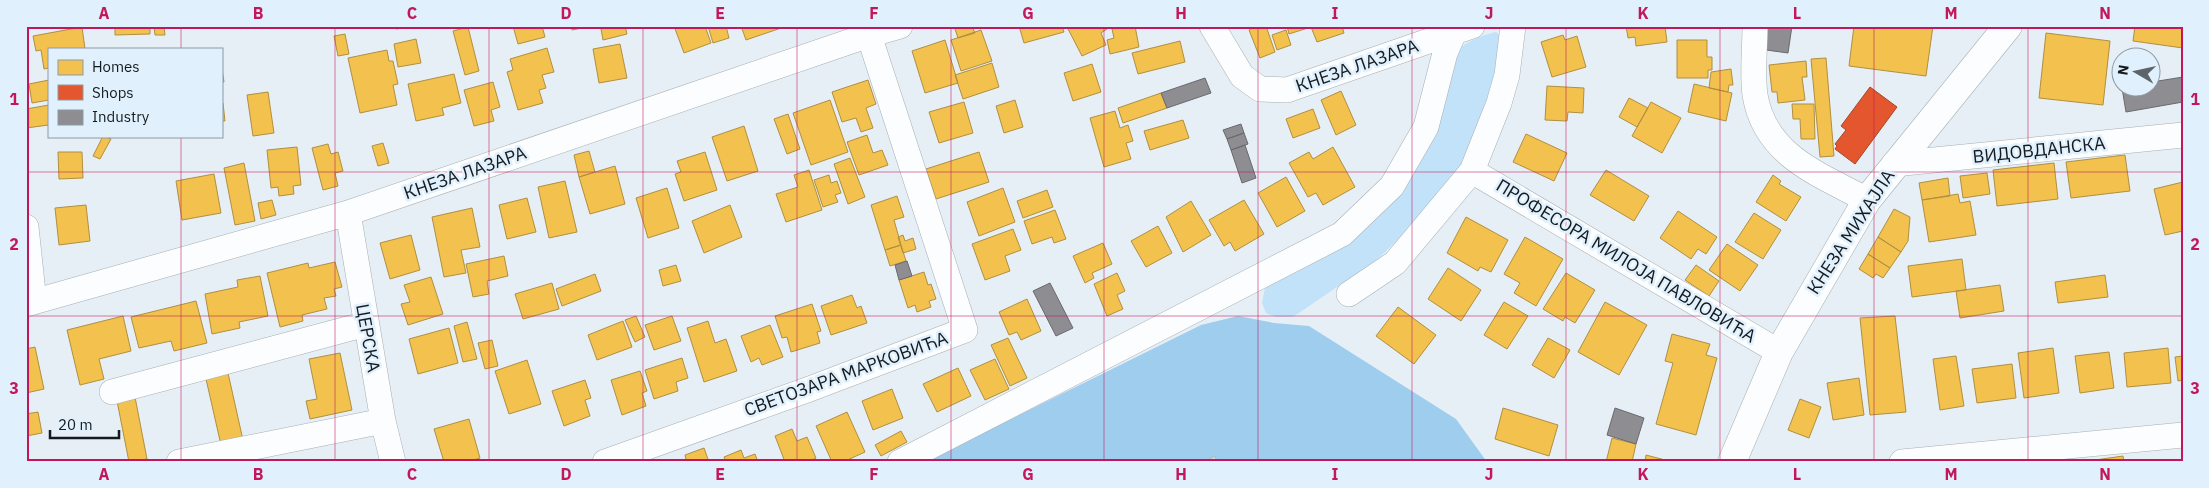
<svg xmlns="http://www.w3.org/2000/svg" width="2209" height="488" font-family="'IBM Plex Sans',sans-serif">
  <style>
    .green { fill: #c2e2fa }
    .forest { fill: #9fcdee }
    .homes { fill: #f2c14e; stroke: #b08f40 }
    .shops { fill: #e4572e; stroke: #a64529 }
    .industry { fill: #8d8d92; stroke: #696a6f }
    .building { fill: #d1d8dd; stroke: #b2b9be }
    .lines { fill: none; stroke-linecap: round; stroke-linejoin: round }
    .minor-casing { stroke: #a8afb3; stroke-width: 26 }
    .major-casing { stroke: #a8afb3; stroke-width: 29 }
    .minor { stroke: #fbfdfe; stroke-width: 25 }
    .major { stroke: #fbfdfe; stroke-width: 28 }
    .grid { fill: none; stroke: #c2185b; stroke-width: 1; stroke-opacity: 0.55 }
    .labels { text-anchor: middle; stroke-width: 5; stroke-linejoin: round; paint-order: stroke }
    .street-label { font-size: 18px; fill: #151a1e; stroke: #e0f0fc }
    .neatline { fill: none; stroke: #c2185b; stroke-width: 2 }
    .grid-label { font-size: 16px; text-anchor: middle; font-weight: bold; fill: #c2185b }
  </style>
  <rect width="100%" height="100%" fill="#e6eff6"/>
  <!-- green -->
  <path class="green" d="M1496 32 1500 35 1494 83 1465 159 1426 212 1378 259 1293 317H1276L1266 313 1262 303 1265 288 1391 200 1451 54C1465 43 1478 36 1496 32Z"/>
  <!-- forest -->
  <path class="forest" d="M1238 316 1274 323 1309 326 1456 419 1487 462H924L1201 325Z"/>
  <!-- homes -->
  <path class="homes" d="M115 26H150V34L115 35Z
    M154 26H164L165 35H155Z
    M395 26H416L396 29Z
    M513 26H542L545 37 518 44Z
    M571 26H582V28L572 30Z
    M605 26H625L627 34 603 40 601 29 606 28Z
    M674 26H705L711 43 684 53Z
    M708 26H726L729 38 713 43Z
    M741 26H783L784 27 746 40Z
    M954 26H972L975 33 958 38Z
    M1019 26H1062L1064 32 1024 43Z
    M1069 26H1106L1107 29 1101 33 1106 45 1082 56 1067 27Z
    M1126 26H1135L1139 47 1110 54 1107 40 1114 38 1112 29Z
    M1257 26H1266L1275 52 1260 58 1249 30Z
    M1287 26H1342L1344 33 1317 42 1311 27 1289 34Z
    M1626 26H1665L1667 42 1636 46 1635 37 1628 38Z
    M1854 26H1933L1926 76 1849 66Z
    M2135 26H2183V48L2133 41Z
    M82 27 85 49H49V68L44 69 41 50 36 51 33 36Z
    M468 27 479 71 465 75 453 31Z
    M981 30 992 61 961 71 951 40Z
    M1286 30 1291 45 1277 50 1272 35Z
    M2046 33 2110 41 2103 105 2039 98Z
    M345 34 349 54 338 56 334 36Z
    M1563 35 1565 40 1577 36 1586 67 1552 77 1541 42Z
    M416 39 421 63 398 67 394 44Z
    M945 40 958 83 925 93 912 51Z
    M1677 40H1707V57H1712V70H1708V78H1677Z
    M1180 41 1185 62 1138 74 1132 53Z
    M620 44 627 78 599 83 593 49Z
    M547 48 554 72 542 75 546 88 539 90 543 103 518 110 507 72 513 70 510 59Z
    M387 50 389 61H393L398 84 393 85 397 105 360 113 348 58Z
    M1826 58 1834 156 1820 157 1811 59Z
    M1806 61 1807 77H1802L1805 100 1778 103 1777 92H1772L1769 65Z
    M221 62 224 82H221Z
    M992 63 999 87 963 99 955 75Z
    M1092 64 1101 92 1073 101 1064 73Z
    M1731 69 1733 85H1729L1728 92 1709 88 1711 72Z
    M454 74 461 103 442 108 444 115 416 121 408 84Z
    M49 80V100L32 103 29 84Z
    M868 80 876 104 866 108 873 128 861 132 856 118 842 122 832 92Z
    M493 82 500 107 491 110 494 121 474 126 464 90Z
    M1694 84 1732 93 1726 121 1688 112Z
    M1547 86 1584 88 1583 113 1568 112 1567 121 1545 120Z
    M1341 91 1356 125 1336 135 1321 100Z
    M268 92 274 133 253 136 247 95Z
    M1161 93 1167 108 1123 123 1118 108Z
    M1629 98 1648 108 1637 127 1619 117Z
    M830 100 848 152 811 165 793 113Z
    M1015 100 1023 127 1004 133 996 106Z
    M964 102 973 133 939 143 929 112Z
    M1651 102 1681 118 1662 153 1632 136Z
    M223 103 225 121H221V104Z
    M1792 104H1814L1815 139H1801L1800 119H1793Z
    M49 105V125L26 128V109Z
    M1313 109 1320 128 1293 138 1286 119Z
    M1115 111 1120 128 1128 125 1133 141 1126 143 1131 159 1104 167 1090 118Z
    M788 114 800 149 787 154 774 119Z
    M1183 120 1189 138 1150 150 1144 131Z
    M744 126 758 171 727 181 712 137Z
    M1526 134 1567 153 1554 181 1513 162Z
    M867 135 873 153 882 150 888 165 859 175 847 142Z
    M103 136 111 139 100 159 93 156Z
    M383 143 389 163 378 166 372 146Z
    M328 144 331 154 338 152 343 171 335 173 338 186 323 190 312 148Z
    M297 147 301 185 293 186 294 194 279 196 278 187 271 188 267 150Z
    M1333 147 1355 187 1323 205 1316 193 1308 197 1289 163 1309 152 1313 159Z
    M589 151 595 172 579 177 574 155Z
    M58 152H82L83 178 59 179Z
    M705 152 717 190 684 201 675 174 681 172 677 161Z
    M979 152 989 182 936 199 926 169Z
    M2125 155 2130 191 2071 198 2066 162Z
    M850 158 865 197 848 204 834 164Z
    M244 163 255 221 235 225 224 168Z
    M2054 163 2058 199 1997 206 1993 170Z
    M615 166 625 204 590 214 579 177Z
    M809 170 822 210 786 222 776 194 798 187 794 175Z
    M1606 170 1649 196 1634 221 1590 195Z
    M1987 173 1990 194 1963 198 1960 176Z
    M214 174 221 213 182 220 176 181Z
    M829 175 831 183 837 181 841 193 835 195 838 202 823 207 814 180Z
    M1773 175 1781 181 1779 184 1801 197 1786 221 1756 202Z
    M1286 177 1305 211 1277 227 1258 193Z
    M1948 178 1950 196 1922 200 1919 183Z
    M565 181 577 232 549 238 538 187Z
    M2183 182V231L2165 235 2154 189Z
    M667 188 679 228 648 238 636 198Z
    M1003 188 1015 222 979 236 967 202Z
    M1047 190 1053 207 1023 218 1017 201Z
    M1958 194 1960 203 1970 201 1976 235 1929 242 1922 200Z
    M897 196 904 217 894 220 901 245 885 250 871 205Z
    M527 198 536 232 507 239 499 205Z
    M272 200 276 215 261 219 258 203Z
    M1244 200 1264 234 1235 251 1230 242 1224 246 1209 220Z
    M1191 201 1211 235 1183 252 1166 217Z
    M86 205 90 241 59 245 55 208Z
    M730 205 742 237 704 253 692 221Z
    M472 208 480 247 461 250 466 273 444 277 432 217Z
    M1894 209 1910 217 1908 241 1901 252 1878 237Z
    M1055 210 1066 239 1054 243 1052 237 1032 244 1024 221Z
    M1678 211 1717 237 1706 254 1698 249 1691 259 1660 238Z
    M1754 213 1781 230 1763 259 1735 242Z
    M1466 217 1508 240 1491 272 1480 267 1478 271 1447 253Z
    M1158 226 1172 253 1146 267 1131 241Z
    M1013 229 1021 250 1005 256 1010 271 985 280 972 244Z
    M411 235 420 270 390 279 380 243Z
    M903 235 905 241 913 238 916 249 903 253 898 237Z
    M1525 237 1563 259 1536 306 1514 293 1520 283 1504 274Z
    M1878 237 1901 252 1890 268 1868 254Z
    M1103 243 1112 264 1092 273 1094 278 1085 283 1073 256Z
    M1727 244 1758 265 1740 291 1709 270Z
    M901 245 906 261 890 266 885 250Z
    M1868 254 1890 268 1883 278 1876 274 1873 278 1859 269Z
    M504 256 508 276 487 281 489 294 473 297 466 264Z
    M1962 259 1966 290 1912 297 1908 266Z
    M335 262 342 287 334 289 336 296 324 298 327 309 302 315 303 321 280 327 267 273 308 263 309 268Z
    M676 265 681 281 663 286 659 270Z
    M1696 265 1719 281 1709 296 1685 280Z
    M1448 268 1481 290 1461 321 1428 299Z
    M924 272 928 285 931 284 936 299 929 301 931 307 917 312 915 305 908 308 899 280Z
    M1117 273 1125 291 1117 295 1123 309 1107 316 1094 284Z
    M1566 273 1595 290 1575 323 1565 317 1563 321 1543 309Z
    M595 274 601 291 562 306 556 289Z
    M2105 275 2108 297 2058 303 2055 282Z
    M260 276 268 316 239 322 240 328 212 334 205 294 238 287 237 280Z
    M431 277 443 314 408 325 401 304 410 302 404 285Z
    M552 283 559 309 523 319 515 294Z
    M2000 285 2004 311 1960 318 1956 291Z
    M852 295 857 308 861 306 867 323 831 335 821 306Z
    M1027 299 1041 331 1021 340 1017 332 1009 335 999 312Z
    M196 301 207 343 174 351 171 341 139 348 131 317Z
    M1504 302 1528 316 1507 349 1484 335Z
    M1605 302 1647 325 1619 375 1578 352Z
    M812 304 821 331 817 332 820 343 791 352 787 337 782 338 775 316Z
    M1398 307 1436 335 1414 364 1376 336Z
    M123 316 131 351 99 359 104 379 80 385 67 330Z
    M636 316 645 337 635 342 625 320Z
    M672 316 681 341 654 350 645 325Z
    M1895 316 1906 412 1870 415 1860 318Z
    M623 321 632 347 597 360 588 335Z
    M708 321 715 343 726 339 737 371 704 382 687 328Z
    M467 322 477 359 463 362 454 326Z
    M770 325 783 357 762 365 759 358 751 362 741 336Z
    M449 328 458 363 418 374 409 339Z
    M1672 334 1710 344 1706 355 1717 358 1696 435 1656 424 1673 363 1665 361Z
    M1008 338 1027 378 1010 386 991 345Z
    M1548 338 1570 350 1554 378 1532 365Z
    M492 340 498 366 485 369 478 343Z
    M35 347 44 389 26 393V349Z
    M2053 348 2059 393 2024 398 2018 353Z
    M2168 348 2171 383 2127 387 2124 353Z
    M2109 352 2114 388 2080 393 2075 356Z
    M340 353 352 410 310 419 306 401 317 399 309 359Z
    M1956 356 1964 406 1940 410 1933 359Z
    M2183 356V380L2178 381 2175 357Z
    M682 358 688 378 676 382 678 391 654 399 645 370Z
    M995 359 1009 389 985 400 970 370Z
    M527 360 541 404 509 414 495 371Z
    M2012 364 2016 398 1977 403 1972 369Z
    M958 368 971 396 937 412 923 384Z
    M640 371 647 391 642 393 646 406 622 415 611 380Z
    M228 373 243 440 221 445 206 379Z
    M1859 378 1864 415 1833 420 1827 383Z
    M585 380 591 398 585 400 590 416 564 426 552 391Z
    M892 389 903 418 873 430 862 401Z
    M135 397 147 459 129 462 117 401Z
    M1800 399 1821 407 1809 438 1788 430Z
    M1503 408 1558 425 1549 456 1495 439Z
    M38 412 42 433 26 436V414Z
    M847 412 865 452 843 462H832L816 426Z
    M469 419 480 458 467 462H444L434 429Z
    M792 429 797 441 807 437 816 458 808 462H785L775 436Z
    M901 431 907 442 881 456 875 445Z
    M1612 438 1636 444 1632 462H1606Z
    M704 448 709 462H680L686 460 685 455Z
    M741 450 744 458 755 454 758 462H726L724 457Z
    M1646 455 1673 462H1645Z
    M2123 456 2124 462H2081Z"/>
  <!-- shops -->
  <path class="shops" d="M1870 87 1897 107 1855 164 1835 149 1837 146 1835 144 1846 130 1841 126Z"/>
  <!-- industry -->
  <path class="industry" d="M1762 26H1792L1788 53 1759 49Z
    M2183 77V102L2126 112 2122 88H2152V82Z
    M1205 78 1211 93 1167 108 1161 93Z
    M1241 124 1244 133 1227 139 1223 130Z
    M1244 133 1248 144 1231 150 1227 139Z
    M1245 145 1256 178 1242 183 1231 150Z
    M907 261 912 276 899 280 895 265Z
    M1050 283 1073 328 1056 336 1033 291Z
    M1615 408 1644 418 1636 444 1607 435Z"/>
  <!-- building -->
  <path class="building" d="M1215 456 1217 462H1202Z"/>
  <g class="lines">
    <defs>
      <path id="minor" d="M1212 26 1242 76 1260 89 1287 90 1472 26
        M1755 26C1755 48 1752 73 1755 95 1765 156 1819 174 1867 200
        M1894 164 2183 135
        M1472 171 1779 352
        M348 213 383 421 393 462
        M26 227 34 302
        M1349 294 1395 263 1472 171 1499 103 1507 75 1513 26
        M26 304 348 213 869 35 900 26
        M112 392 366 324
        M179 462 383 421
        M605 462 807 390 965 330 866 26
        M900 462 1342 234 1392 186 1426 127 1445 53 1454 32 1453 26
        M1902 462 2183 435"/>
      <path id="major" d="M1732 462 1779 352 1867 200 2008 26"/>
    </defs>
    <!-- minor casing -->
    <use href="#minor" class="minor-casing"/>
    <!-- major casing -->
    <use href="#major" class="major-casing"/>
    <!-- minor -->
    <use href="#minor" class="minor"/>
    <!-- major -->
    <use href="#major" class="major"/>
  </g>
  <!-- grid -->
  <path class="grid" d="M181 26V49M335 26V462M489 26V462M643 26V462M797 26V462M951 26V462M1104 26V462M1258 26V462M1412 26V462M1566 26V462M1720 26V462M1874 26V462M2028 26V462M181 136V462M26 172H2183M26 316H2183"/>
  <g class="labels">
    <!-- street labels -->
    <g class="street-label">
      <text transform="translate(1357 66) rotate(-19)" y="6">КНЕЗА ЛАЗАРА</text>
      <text transform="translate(2039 150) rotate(-6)" y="6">ВИДОВДАНСКА</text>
      <text transform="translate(465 173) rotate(-19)" y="6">КНЕЗА ЛАЗАРА</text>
      <text transform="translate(1851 232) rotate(-57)" y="6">КНЕЗА МИХАЈЛА</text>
      <text transform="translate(1626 261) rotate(31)" y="6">ПРОФЕСОРА МИЛОЈА ПАВЛОВИЋА</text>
      <text transform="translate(368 338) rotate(80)" y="6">ЦЕРСКА</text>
      <text transform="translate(846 374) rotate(-20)" y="6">СВЕТОЗАРА МАРКОВИЋА</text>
    </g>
  </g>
  <!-- border -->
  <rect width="2209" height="488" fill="none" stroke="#e0f0fc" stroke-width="55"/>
  <!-- legend -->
  <rect x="48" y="48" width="175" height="90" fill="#e0f0fc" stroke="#8f9aa3"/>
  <rect x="58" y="60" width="25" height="15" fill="#f2c14e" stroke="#8f9aa3"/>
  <text x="92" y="72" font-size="15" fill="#151a1e">Homes</text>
  <rect x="58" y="85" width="25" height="15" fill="#e4572e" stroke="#8f9aa3"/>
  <text x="92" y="98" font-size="15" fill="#151a1e">Shops</text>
  <rect x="58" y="110" width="25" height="15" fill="#8d8d92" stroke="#8f9aa3"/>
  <text x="92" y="122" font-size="15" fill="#151a1e">Industry</text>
  <!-- north arrow -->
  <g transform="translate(2136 72) rotate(279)"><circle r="24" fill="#e0f0fc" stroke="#8f9aa3"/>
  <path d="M0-4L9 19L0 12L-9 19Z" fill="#5e656a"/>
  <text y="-8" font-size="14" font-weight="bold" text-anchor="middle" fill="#151a1e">N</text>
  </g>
  <!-- scale -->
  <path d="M50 430v8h69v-8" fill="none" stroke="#151a1e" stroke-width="2.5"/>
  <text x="58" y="430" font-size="15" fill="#151a1e" stroke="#e0f0fc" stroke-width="4" paint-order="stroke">20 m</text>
  <rect x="28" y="28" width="2154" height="432" class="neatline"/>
  <g class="grid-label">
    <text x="104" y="19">A</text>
    <text x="258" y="19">B</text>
    <text x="412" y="19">C</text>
    <text x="566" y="19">D</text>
    <text x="720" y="19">E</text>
    <text x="874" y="19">F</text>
    <text x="1028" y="19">G</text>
    <text x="1181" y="19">H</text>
    <text x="1335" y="19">I</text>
    <text x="1489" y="19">J</text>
    <text x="1643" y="19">K</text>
    <text x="1797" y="19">L</text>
    <text x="1951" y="19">M</text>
    <text x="2105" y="19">N</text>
    <text x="14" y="105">1</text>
    <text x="2195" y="105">1</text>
    <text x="14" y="250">2</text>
    <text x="2195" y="250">2</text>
    <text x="14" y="394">3</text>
    <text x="2195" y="394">3</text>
    <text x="104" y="480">A</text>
    <text x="258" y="480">B</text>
    <text x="412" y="480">C</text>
    <text x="566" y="480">D</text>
    <text x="720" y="480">E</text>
    <text x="874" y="480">F</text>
    <text x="1028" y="480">G</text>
    <text x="1181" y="480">H</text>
    <text x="1335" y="480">I</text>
    <text x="1489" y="480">J</text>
    <text x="1643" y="480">K</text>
    <text x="1797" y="480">L</text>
    <text x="1951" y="480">M</text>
    <text x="2105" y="480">N</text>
  </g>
</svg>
